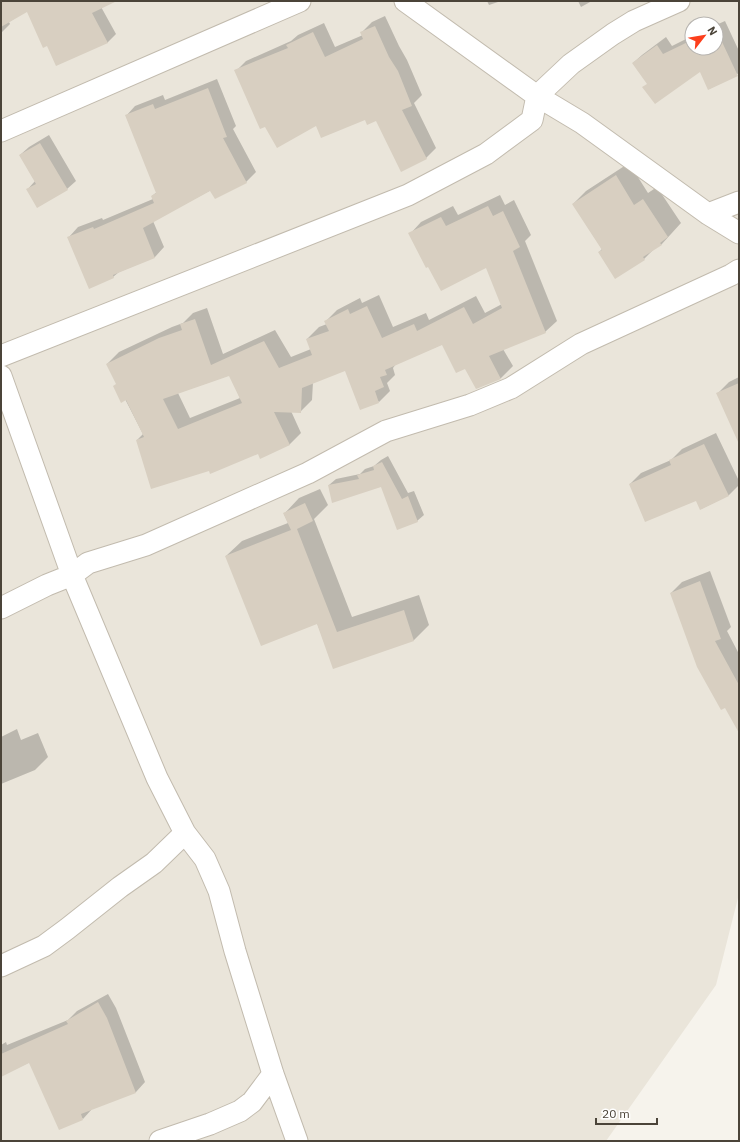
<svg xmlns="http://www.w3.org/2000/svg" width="740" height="1142" font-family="'IBM Plex Sans',sans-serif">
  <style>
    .residential { fill: #eae5da; fill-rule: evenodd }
    .shadow { fill: #0003; fill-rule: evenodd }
    .building { fill: #d8cfc1; fill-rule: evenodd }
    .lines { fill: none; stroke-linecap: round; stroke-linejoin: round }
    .street-casing { stroke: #c2bbae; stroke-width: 23 }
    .street { stroke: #fff; stroke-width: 21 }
  </style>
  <rect width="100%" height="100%" fill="#f6f3ec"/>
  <!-- residential -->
  <path class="residential" d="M1 1H739V894L716 985 606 1141H1ZM692 24H716V48H692Z"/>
  <!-- shadow -->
  <path class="shadow" d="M1 1H101L100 5 116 34 107 43 48 45 27 10 9 22 10 24 1 33Z
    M487 1H501L489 5Z
    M578 1H592L581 7Z
    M385 16 399 46 407 60 422 95 414 103 436 148 426 158 376 120 365 119 316 125 236 71 246 61 291 41 298 35 324 23 335 47 363 35 362 32 372 22Z
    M725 21 739 51V73L709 89 700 70 648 83 633 63 642 55 666 37 672 46 692 36V48H716V25Z
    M217 79 236 126 233 129 256 172 246 182 211 190 153 221 164 247 155 257 119 272 113 277 69 237 78 227 102 218 103 220 153 199 152 196 157 192 126 116 135 106 163 95 165 100Z
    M49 135 76 181 67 189 27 190 35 181 20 155 29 147Z
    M629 163 648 193 657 187 681 223 661 245 655 248 644 259 599 252 602 249 573 204 586 191Z
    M500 195 505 205 514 200 531 235 525 241 557 321 545 332 503 349 513 366 501 378 477 388 465 368 443 344 396 364 393 368 395 375 387 383 390 391 379 402 345 370 313 382 312 400 300 412 291 411 301 433 289 445 258 452 209 470 137 440 143 434 107 364 119 352 172 327 183 323 193 313 207 308 223 354 275 330 291 357 311 349 307 339 319 327 327 324 326 321 337 310 360 298 362 303 379 295 393 327 426 313 429 320 476 296 485 313 502 304 487 267 410 234 421 222 453 206 458 215ZM230 375 240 398 190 418 178 393Z
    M739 377V442L718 393 729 382Z
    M716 433 739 481V485L729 495 701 509 696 499 630 484 641 473 671 460 682 449Z
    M388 456 408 493 414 491 424 515 417 521 381 485H329L336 479 360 474 365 469 374 466 381 460Z
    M320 489 328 505 314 519 352 617 419 595 429 625 414 640 334 667 317 623 226 556 242 541 288 523 284 514 299 498Z
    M710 571 731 627 727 631 739 654V731L671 593 682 582Z
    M17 729 21 740 38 733 48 757 35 770 1 784V737Z
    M108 994 116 1008 145 1082 136 1092 92 1109 83 1119 30 1062 1 1076V1045L6 1042 7 1045 68 1020 77 1011Z"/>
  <!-- building -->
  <path class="building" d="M1 1H117L92 13 108 43 56 66 47 46 43 48 27 12 1 27Z
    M375 26 389 57 398 71 412 106 402 110 427 159 401 172 376 121 367 125 365 120 321 138 316 126 277 148 265 127 260 129 234 70 288 48 286 45 313 32 325 57 363 39 360 32Z
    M716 29 738 76 708 90 700 72 655 104 642 87 647 84 632 63 657 45 663 54 692 40V48H716Z
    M208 88 227 137 223 138 247 183 215 199 210 191 143 228 155 258 113 275 114 278 89 289 67 237 93 227 94 229 154 203 151 196 156 193 125 115 153 104 155 109Z
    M40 143 68 190 37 208 26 189 36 184 19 155Z
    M616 175 634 205 643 199 668 237 660 243 662 245 643 257 645 260 615 279 598 252 602 250 572 204Z
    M488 206 493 216 503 211 520 247 513 251 546 333 489 356 501 379 476 389 465 369 456 373 442 345 385 370 387 375 380 377 384 387 375 391 379 403 360 410 345 371 302 388 301 413 274 412 290 445 260 459 258 454 210 474 209 471 151 489 136 440 144 437 126 400 121 403 113 386 116 384 106 364 159 338 182 330 180 324 195 319 211 365 264 341 279 368 312 355 306 339 329 331 324 321 348 309 350 314 367 306 382 338 414 324 417 331 464 307 473 324 502 308 486 268 441 291 428 267 426 268 408 233 441 217 446 226ZM229 376 242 403 178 429 163 399Z
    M739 383V444L716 393Z
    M704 444 729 496 700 510 696 501 645 522 629 484 671 465 669 460Z
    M382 462 402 499 408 496 418 522 397 530 381 487 332 503 328 485 359 479 357 475 374 470 373 466Z
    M305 503 313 521 297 529 337 632 404 610 414 641 333 669 317 624 261 646 225 556 291 530 283 513Z
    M700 581 721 639 715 641 739 685V733L725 708 721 710 697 667 670 593Z
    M98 1002 107 1018 136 1093 81 1114 83 1120 59 1130 29 1063 1 1077V1054L68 1024 66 1021Z"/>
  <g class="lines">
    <defs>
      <path id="street" d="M405 1 537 96 582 123 708 214 739 233
        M1 131 300 1
        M708 214 739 202
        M1 356 408 195 486 154 532 120 537 96 571 64 613 34 634 21 679 1
        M1 376 72 575 157 778 185 833 205 859 219 891 235 951 273 1074 297 1141
        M1 608 47 585 72 575 88 563 146 545 308 473 386 431 470 405 511 388 581 344 731 275 739 270
        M1 966 44 946 67 929 120 887 154 863 185 833
        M160 1141 210 1124 240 1111 252 1102 273 1074"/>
    </defs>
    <!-- street casing -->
    <use href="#street" class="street-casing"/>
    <!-- street -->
    <use href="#street" class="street"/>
  </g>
  <!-- border -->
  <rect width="740" height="1142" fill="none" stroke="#4b4439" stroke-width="4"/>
  <!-- north arrow -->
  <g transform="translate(704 36) rotate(59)"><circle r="19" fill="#ffffff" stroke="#b7b4b0"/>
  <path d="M0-3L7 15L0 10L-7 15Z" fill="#fc3f1d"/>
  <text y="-6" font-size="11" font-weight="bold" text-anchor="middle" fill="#4b4439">N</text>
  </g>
  <!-- scale -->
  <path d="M596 1118v6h61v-6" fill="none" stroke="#4b4439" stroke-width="2"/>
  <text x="602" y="1118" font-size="12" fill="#4b4439" stroke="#ffffff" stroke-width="3" paint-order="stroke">20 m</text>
</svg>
